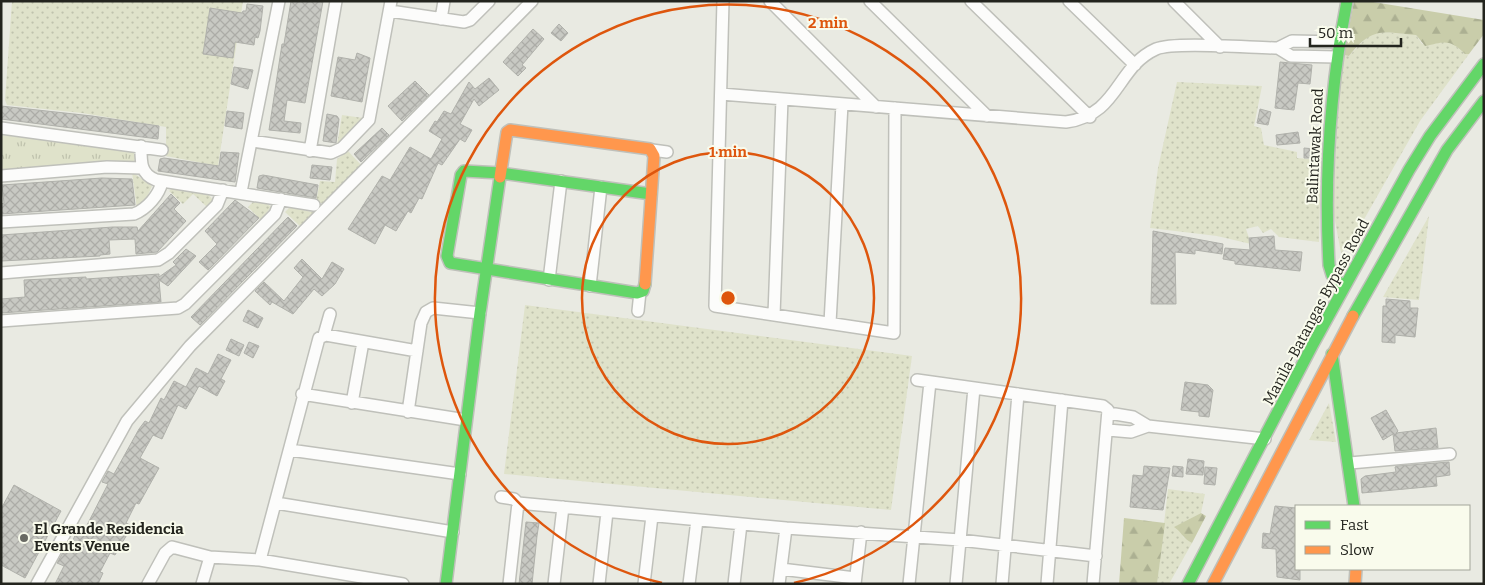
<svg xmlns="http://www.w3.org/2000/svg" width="1485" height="585" font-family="Bitter,serif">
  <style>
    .grass { fill: url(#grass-dots) }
    .forest { fill: url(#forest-firs) }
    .park { fill: url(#park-tufts) }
    .building { fill: url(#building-cross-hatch); stroke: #b0b1ab }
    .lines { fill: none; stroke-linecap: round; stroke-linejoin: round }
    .street-casing { stroke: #bfc0ba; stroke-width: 14 }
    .fast-casing { stroke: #bfc0ba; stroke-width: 14 }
    .slow-casing { stroke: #bfc0ba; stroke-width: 14 }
    .street { stroke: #fcfcfb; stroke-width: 11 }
    .fast { stroke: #63d668; stroke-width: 11 }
    .slow { stroke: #ff974d; stroke-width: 11 }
    .ring { fill: none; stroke: #de560d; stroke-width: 2.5 }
    .poi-dot { fill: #686963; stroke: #f9fbec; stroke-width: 2 }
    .labels { text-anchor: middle; stroke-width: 4; stroke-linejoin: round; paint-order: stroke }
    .street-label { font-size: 15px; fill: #23241e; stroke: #f9fbec }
    .poi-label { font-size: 15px; font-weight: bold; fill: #23241e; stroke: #f9fbec; text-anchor: start }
    .centre { fill: #de560d; stroke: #f9fbec; stroke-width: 2.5 }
    .ring-label { font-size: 15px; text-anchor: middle; font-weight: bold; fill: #de560d; stroke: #f9fbec; stroke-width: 4; stroke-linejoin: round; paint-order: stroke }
  </style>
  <defs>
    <pattern id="grass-dots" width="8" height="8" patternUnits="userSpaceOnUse" patternTransform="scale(1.25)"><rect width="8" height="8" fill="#dfe2ca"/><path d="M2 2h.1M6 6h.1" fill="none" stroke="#bfc2ad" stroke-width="1.8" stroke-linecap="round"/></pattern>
    <pattern id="forest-firs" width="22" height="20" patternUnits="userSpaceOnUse" patternTransform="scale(1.25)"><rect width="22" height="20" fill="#c9cdaa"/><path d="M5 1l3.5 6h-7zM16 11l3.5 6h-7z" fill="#acb092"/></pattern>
    <pattern id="park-tufts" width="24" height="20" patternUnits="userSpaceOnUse" patternTransform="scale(1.25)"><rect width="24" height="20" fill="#dfe2ca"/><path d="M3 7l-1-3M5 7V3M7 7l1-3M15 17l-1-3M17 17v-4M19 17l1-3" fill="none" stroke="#bfc2ad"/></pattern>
    <pattern id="building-cross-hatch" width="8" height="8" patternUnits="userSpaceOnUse" patternTransform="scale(1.25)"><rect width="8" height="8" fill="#c8c9c3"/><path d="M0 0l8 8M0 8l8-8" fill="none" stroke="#acaca7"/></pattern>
  </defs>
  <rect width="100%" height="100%" fill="#e9eae2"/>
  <!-- grass -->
  <path class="grass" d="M12 1H243L218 166 166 156V127L82 113 7 105 5 100Z
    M1384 32 1416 35 1422 44C1432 46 1441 39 1451 43 1459 46 1461 54 1469 54L1420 121 1350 244 1341 253 1332 205 1331 166 1342 63 1344 55 1349 56 1370 34Z
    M1177 82 1262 86 1254 126 1261 128 1264 145 1297 152V158L1321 160 1319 242 1279 237 1271 229 1263 233 1258 226 1246 229 1251 244 1217 236 1150 228 1158 168Z
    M342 115 363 118 337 145Z
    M348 151 363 167 325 204 316 202 320 181 335 182 337 159Z
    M132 172 152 186 148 195 137 209Z
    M173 188 208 194 213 200 207 207 193 194 183 204 169 191Z
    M253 202H266L271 207 261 220 248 207Z
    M290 207 316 213 301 227 285 212Z
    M1429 216 1419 300 1383 297Z
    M525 305 912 356 891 510 504 474Z
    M1329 403 1336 442 1309 440Z
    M1168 489 1205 494 1201 513 1175 527 1181 531 1183 537 1192 543 1169 584H1157Z"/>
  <!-- forest -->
  <path class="forest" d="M1354 1H1367L1484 20V34L1469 54H1465C1449 38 1444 42 1425 46L1416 35C1381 32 1373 26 1349 56L1344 55Z
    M1201 513 1206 516 1192 543C1183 539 1182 532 1174 527Z
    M1124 518 1165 523 1157 584H1119Z"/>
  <!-- park -->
  <path class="park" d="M1 135 124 148 133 152 136 156 134 161 129 163 1 172Z"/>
  <!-- building -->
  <path class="building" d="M291 1H323L305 103 287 100 284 121 301 123 300 133 269 130 282 44H284Z
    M247 4 263 6 260 31 258 38 255 37 254 45 235 42 233 58 203 54 210 8 242 13 243 11H246Z
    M559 24 568 33 561 41 551 33Z
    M533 29 544 39 522 65 526 68 518 76 503 62Z
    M357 53 370 58 362 102 331 96 338 57 355 60Z
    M1280 62 1312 65 1310 84 1298 83 1294 110 1275 108Z
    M234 67 253 70 248 89 231 84Z
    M489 78 499 90 479 106 474 99 460 124 472 130 465 142 460 139 442 165 438 163 422 199 419 198 411 213 408 211 396 231 385 225 375 244 348 229 382 176 390 180 410 147 431 159 442 139 429 131 435 121 437 122 444 111 451 114 469 82 475 89Z
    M415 81 429 95 402 121 388 106Z
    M1 106 92 116 159 126 158 139 1 119Z
    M1260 109 1271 112 1268 125 1257 123Z
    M227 111 244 113 242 129 225 126Z
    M327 114 337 116 339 119 336 143 323 141Z
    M382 128 389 135 361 162 354 154Z
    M1298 132 1300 143 1277 145 1276 135Z
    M1304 148 1315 149 1314 158H1304Z
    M221 152 239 153 235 182 158 171 160 159 164 158 219 166Z
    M312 165 332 167 330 180 310 178Z
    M263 175 318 185 316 198 257 188 259 176Z
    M102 178 132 179 135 205 1 214V204L4 203 2 185Z
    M171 194 180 203 174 209 186 221 157 252 136 254 135 239 109 240 110 254 100 255V256L1 261V235L113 227H137L138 231Z
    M235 200 259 218 208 270 199 262 217 244 205 231Z
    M288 217 297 226 200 325 191 317Z
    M1153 231 1223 244 1222 254 1195 250V254L1175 252 1176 304H1151Z
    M1274 236 1275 250 1302 252 1300 271 1235 264V261L1223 259 1225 248 1250 250 1249 238Z
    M186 249 196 256 168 286 159 280 161 302 1 313V299L25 297 24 280 86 277V279L159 274V277L176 265 173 262Z
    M302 259 322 279 332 262 344 269 335 284 322 296 314 289 293 314 272 302 270 305 255 291 264 282 284 301 303 277 294 268Z
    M1386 299 1410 301V308H1418L1415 337 1395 335V343L1382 342 1383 306H1386Z
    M248 310 263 318 258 328 243 321Z
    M231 339 244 345 239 356 226 350Z
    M249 342 259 346 253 358 244 353Z
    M218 354 231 360 221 379 225 381 217 396 199 386 186 409 178 405 162 439 153 435 140 458 159 468 139 504 136 503 126 523 132 526 115 555 110 553 100 572 103 573 98 584H55L64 566 57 563 65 549 68 551 78 529 84 531 108 484 102 482 108 471 114 474 139 429 145 421 149 423 161 398 164 400 174 381 186 387 196 368 208 374Z
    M1185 382 1208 385 1213 390 1209 417 1199 416V412L1181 410Z
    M1386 410 1398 431 1396 433 1436 428 1438 448 1395 451 1393 434 1383 440 1371 418Z
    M1188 459 1204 461 1203 475 1186 474Z
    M1449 462 1450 475 1436 477 1437 486 1362 493 1361 479 1365 476 1396 472 1395 467 1397 466Z
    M1144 466 1170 468 1163 510 1130 507 1133 475 1143 476Z
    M1173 466 1183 467V477L1172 476Z
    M1205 467 1217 468 1215 485 1204 484Z
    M14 485 61 511 25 578 1 565V509Z
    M1275 506 1296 508V569H1300V580L1277 577 1276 549 1262 548 1263 533 1270 534Z
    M526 522 539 523 537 536 532 584H519Z"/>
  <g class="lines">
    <defs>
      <path id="street" d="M723 1 715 306 894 333 895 108
        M770 1 876 107
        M870 1 987 116
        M971 1 1090 117
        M1069 1 1135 65
        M1174 1 1220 47
        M390 11 464 22 470 20 489 1
        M441 19 444 1
        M1278 48 1292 41 1339 42
        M721 94 1066 122C1119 115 1116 67 1156 49 1174 41 1254 48 1278 48L1291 56 1337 57
        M1 128 162 150
        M252 141 331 153 342 148 369 120 391 1
        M141 146C141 161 140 174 156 180L314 205
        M652 150 667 152
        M310 151 336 1
        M1 176 107 167 142 168
        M241 192 279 1
        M1 222 134 214C147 209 159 195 162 182
        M1 273 158 260 169 253 217 205 223 190
        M549 280 561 181
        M590 286 601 187
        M638 311 640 292
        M774 315 782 99
        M1 321 178 308 185 304 275 214 281 199
        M830 323 842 104
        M324 335 330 314
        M917 380 1103 406 1108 410 1093 584
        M302 394 466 420
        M352 403 363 342
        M408 412 421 323 426 312 433 308 480 313
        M1109 413 1133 417 1148 426 1265 439
        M1108 430 1131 432 1148 426
        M290 450 460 474
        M1350 463 1450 454
        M501 497 514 499 518 503 786 528 960 540 1096 556
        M276 503 453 532
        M260 560 319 338 326 335 417 351
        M781 569 855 578
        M37 584 127 421 190 346 532 1
        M148 584 165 553 172 547 210 557 260 560 403 584
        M202 584 210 557
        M509 584 518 503
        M554 584 563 507
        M599 584 607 512
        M644 584 652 516
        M689 584 697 520
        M734 584 741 524
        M779 584 786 528
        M855 584 861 532
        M909 584 930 382
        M956 584 974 388
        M1002 584 1018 394
        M1047 584 1062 400"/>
      <path id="fast" d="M645 284 643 291 637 293 450 263 447 256 461 175 464 171 501 173 651 194
        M1344 288 1332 275 1329 265C1324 176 1330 89 1347 1
        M1353 316 1447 150 1484 101
        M1332 354 1354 506
        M446 584 480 313 500 177
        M1188 584 1313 344 1409 170 1430 136 1484 64"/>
      <path id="slow" d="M500 177 507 132 510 130 650 149 654 156 645 284
        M1213 584 1353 316
        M1355 584 1356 569"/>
    </defs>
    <!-- street casing -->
    <use href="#street" class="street-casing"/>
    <!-- fast casing -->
    <use href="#fast" class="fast-casing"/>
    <!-- slow casing -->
    <use href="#slow" class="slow-casing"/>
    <!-- street -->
    <use href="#street" class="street"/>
    <!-- fast -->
    <use href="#fast" class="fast"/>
    <!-- slow -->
    <use href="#slow" class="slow"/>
  </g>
  <!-- distance rings -->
  <g class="ring">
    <circle cx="728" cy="298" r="146"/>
    <path d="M662 583A293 293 0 1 1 794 583"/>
  </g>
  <!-- markers -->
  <circle class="poi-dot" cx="24" cy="538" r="5"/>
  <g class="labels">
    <!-- street labels -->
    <g class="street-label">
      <text transform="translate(1315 146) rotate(-87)" y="5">Balintawak Road</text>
      <text transform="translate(1316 312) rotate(-62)" y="5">Manila-Batangas Bypass Road</text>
    </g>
    <!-- poi labels -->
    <g class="poi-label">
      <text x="34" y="534">El Grande Residencia<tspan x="34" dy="17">Events Venue</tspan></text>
    </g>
  </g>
  <circle cx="728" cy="298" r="8" class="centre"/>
  <g class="ring-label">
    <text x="828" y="28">2 min</text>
    <text x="728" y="157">1 min</text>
  </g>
  <!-- border -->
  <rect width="1485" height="585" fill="none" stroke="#23241e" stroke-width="5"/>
  <!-- legend -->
  <rect x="1295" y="505" width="175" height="65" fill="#f9fbec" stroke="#a3a59a"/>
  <rect x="1305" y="521" width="25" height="8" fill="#63d668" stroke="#a3a59a"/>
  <text x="1340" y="530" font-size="15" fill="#23241e">Fast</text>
  <rect x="1305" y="546" width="25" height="8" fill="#ff974d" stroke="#a3a59a"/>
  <text x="1340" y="555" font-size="15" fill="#23241e">Slow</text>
  <!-- scale -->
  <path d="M1310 38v8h91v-8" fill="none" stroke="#23241e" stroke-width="2.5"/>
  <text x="1318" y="38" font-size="15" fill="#23241e" stroke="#f9fbec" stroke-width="4" paint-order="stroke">50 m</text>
</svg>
